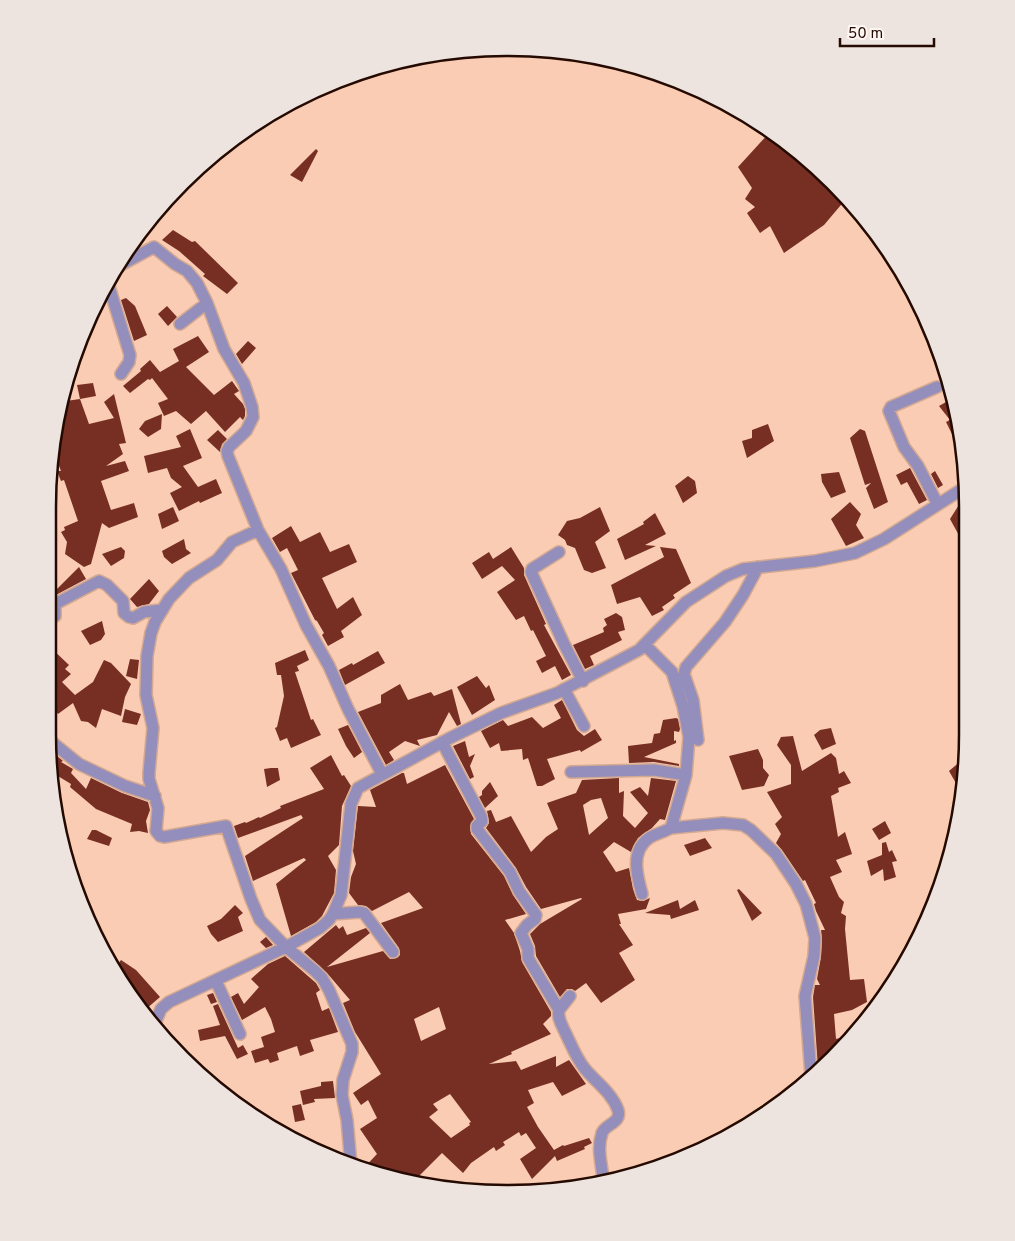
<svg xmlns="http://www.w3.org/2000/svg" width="1015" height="1241" font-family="Overpass,sans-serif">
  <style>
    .building { fill: #772f24; fill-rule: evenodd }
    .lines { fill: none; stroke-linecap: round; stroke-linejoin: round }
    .street-casing { stroke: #d3a993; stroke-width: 14 }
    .street { stroke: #948ebc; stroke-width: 11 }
    .rim { fill: none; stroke: #240a00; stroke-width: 2.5 }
  </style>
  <rect width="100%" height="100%" fill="#faccb3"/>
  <!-- building -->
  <path class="building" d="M770 132 811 162 846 199 824 225 784 253 770 226 760 233 747 213 755 207 745 199 752 188 738 167Z
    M316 149 318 151 302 182 290 175Z
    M173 230 192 242 195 241 238 283 227 294 203 276 205 274 179 251 162 240Z
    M126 298 135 306 147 335 134 341 121 300Z
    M167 306 177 317 168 326 158 314Z
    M198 336 209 352 186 367 214 395 232 381 239 391 234 394 243 404 245 409V416L243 420 240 417 225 432 206 411 191 424 176 411 164 416 158 403 168 399 152 378 150 380 148 379 130 393 123 386 141 371 140 369 150 360 160 372 179 361 173 349Z
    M248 341 256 348 242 364 236 354Z
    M93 383 96 396 80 399 77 385Z
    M114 394 126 443 119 444 123 454 106 466 125 461 129 471 101 481 111 510 134 503 138 517 109 528 102 523 91 564 84 567 65 554 67 542 61 532 65 530 64 527 78 521 64 480 61 481 57 471H61L54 453 66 401 80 399 89 424 114 418 104 402Z
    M953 398 962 448H959L946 422 950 420 939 406Z
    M162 414 161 429 148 437 139 429 145 421Z
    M768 424 774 441 747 458 742 441 752 438V430Z
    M190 429 202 458 183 466 198 487 216 479 222 493 200 503 199 501 179 511 170 493 182 487 171 478 167 468 148 473 144 456 181 447 176 436Z
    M860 429 865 431 888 502 874 509 866 488 871 483 865 485 850 438Z
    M218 430 227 439 222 444 220 452 207 440Z
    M910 468 927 500 919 504 907 482 901 485 896 475Z
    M935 471 943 485 938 488 931 474Z
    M839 472 846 492 831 498 822 482 821 474Z
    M688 476 695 481 697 493 683 503 675 486Z
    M962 500 964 504 967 503V550L950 519Z
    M850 502 861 514 856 525 864 538 846 546 831 519Z
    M173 507 179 521 162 529 158 514Z
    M600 507 610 531 595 542 606 568 592 573 584 570 575 548 567 545 565 540 558 535 567 521 580 518Z
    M655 513 666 534 645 545 656 546 625 560 617 539 644 524 643 522Z
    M291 526 300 542 320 532 330 552 349 544 357 562 322 578 337 609 353 597 362 615 341 631 344 637 328 646 322 635 324 633 317 621 315 620 291 573 298 570 287 548 280 552 272 538Z
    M184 539 186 549 191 553 172 564 164 557 162 551Z
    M121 547 125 551 124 558 111 566 102 554Z
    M511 547 524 568V575L546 624 544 625 571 675 562 680 555 666 542 673 536 661 546 656 533 630 531 631 524 616 516 620 497 592 515 580 502 566 482 579 472 563 489 552 493 559Z
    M660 547 676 549 691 583 673 595 675 598 662 607 664 610 652 616 640 597 617 604 611 585 664 557Z
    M79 567 86 579 54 596 48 603V598Z
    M149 579 159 591 149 604 137 607 130 599Z
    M616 613 622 617 625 630 618 632 622 640 590 656 594 665 585 669 573 645 604 632 603 628 607 625 604 619Z
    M102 621 105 634 101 640 90 645 81 631Z
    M48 645 69 665 65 669 71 674 62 682 75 695 93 682 104 660 111 663 131 684 125 697 121 716 102 709 96 728 88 722 81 721 73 703 58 714 48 699Z
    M305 650 309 660 297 666 299 671 295 672 311 720 313 719 321 735 291 748 287 738 280 741 275 728 277 727 284 696 281 675H277L275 663Z
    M378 651 385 663 345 685 339 670 352 663 353 665Z
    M130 659 139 660 137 679 126 676Z
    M477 676 486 688 489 685 495 700 472 715 457 687Z
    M400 684 408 700 431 692 434 696 452 689 461 724 457 726 449 712 437 735 417 740 420 746 405 741 389 752 394 760 386 765 358 712 381 703V695Z
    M562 700 577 730 584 736 595 729 602 740 581 752 580 750 547 759 555 779 542 786H537L528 758 523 760 522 749 501 751 499 743 490 748 481 731 503 720 508 726 532 717 543 728 561 718 554 705Z
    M125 709 141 714 137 725 122 722Z
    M676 718 678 719 680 729 679 732 674 731V741L676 740V743L644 757 679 764V766L654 762 629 763 628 746 652 743 654 734 660 733 663 720Z
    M348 725 362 752 354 758 346 746 338 729Z
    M831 728 836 744 822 750 814 735 820 730Z
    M793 736 802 771 831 753 836 758 839 774 844 771 851 783 838 788 839 792 831 796 838 837 845 832 852 854 836 860 842 872 830 877 839 897 844 902 841 913 846 916 845 929 850 980 864 979 867 1002 852 1010 834 1014 836 1039 851 1035 818 1068 813 997 815 985H820L817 979 821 957 822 938 821 930H825L816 911 814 904 816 903 805 880 803 881 782 850 776 843 781 834 775 824 782 817 767 792 791 784V765L777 745 781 737Z
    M465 741 469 757 475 754 470 766 474 777 470 779 453 746Z
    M758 749 763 760V768L769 775 764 786 742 790 729 756Z
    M50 750 63 761 61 762 73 769 71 773 86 789 91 778 122 793 148 802 150 810 146 821 148 833 139 831 130 832 132 824 96 809 70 787 71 784 53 773Z
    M331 755 342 776 344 775 351 786 342 806 339 845 328 856 336 870 334 893 322 916 316 922 291 936 276 884 306 860 304 858 253 881 245 856 303 818 301 815 238 838 234 826 245 822 246 823 259 817 260 818 281 808 280 806 324 789 310 768Z
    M962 760 966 766 964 779 957 785 949 771Z
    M445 765 474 819 470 826 471 834 504 876 513 895 526 914 505 920 514 933 520 951 522 962 551 1012V1016L543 1024 551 1034 511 1052 512 1054 489 1064 516 1061 521 1070 556 1056V1067L569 1060 586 1084 562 1096 553 1082 528 1090 534 1103 527 1107 538 1127 554 1150 563 1145 564 1146 589 1138 592 1143 584 1147 585 1149 557 1161 555 1156 532 1179 520 1159 536 1148 526 1133 521 1136 519 1132 503 1142 505 1145 496 1151 494 1147 471 1163 463 1173 442 1153 415 1180 362 1170 377 1154 360 1129 377 1118 368 1100 361 1105 353 1093 381 1074 355 1032 343 1003 350 1000 327 973 304 952 336 925 339 929 343 926 347 935 366 928 370 933 327 967 383 951 390 959 397 958 400 955 399 948 381 923 423 908 409 892 372 911 366 906 358 905 349 893 351 877 356 864 353 851 358 806 376 807 370 790 402 773H404L407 784ZM439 1007 446 1029 421 1041 414 1019ZM450 1094 471 1122 469 1123 470 1125 451 1138 429 1117 438 1110 433 1104Z
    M271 768H278L280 780 267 787 264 769Z
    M619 778V793L624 791 623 816 635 828 648 813 630 792 640 787 648 796 651 778 676 781 665 820 660 819 652 828 638 838 631 852 614 842 603 852 616 872 629 868 633 889 637 900 643 901 650 898 646 909 618 914 621 924H619L633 945 619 953 635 980 601 1003 586 983 575 991 572 989H567L560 997 536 956 535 946 530 934 540 924 582 899 581 898 541 909 526 887 516 868 486 828 489 823 487 811 491 810 496 822 511 816 531 852 546 837 558 829 547 803 576 793 582 780ZM601 798 608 818 589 835 583 805 591 800Z
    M490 782 498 796 485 808 479 797 482 795V791Z
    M885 821 891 833 879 840 872 829Z
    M92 830H96L112 838 109 846 87 839Z
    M705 838 712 848 690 856 684 845Z
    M886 842 889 852 892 850 897 861 892 862 896 877 884 881 883 869 871 876 867 861 882 855V843Z
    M739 889 762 913 752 921 737 890Z
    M678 900 680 909 695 900 699 910 671 919 670 915 645 913Z
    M235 905 243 913 238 917 243 931 218 942 211 934 207 926 221 919Z
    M266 937 273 945 266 948 260 942Z
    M285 956 316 983 320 990 316 993 322 1011 329 1008 338 1032 310 1040 314 1051 300 1056 297 1046 277 1053 279 1060 270 1063 268 1059 255 1063 251 1051 264 1047 261 1037 275 1032 271 1019 265 1007 242 1020 231 997 238 993 244 1004 259 987 251 979 268 964Z
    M121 960 136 970 160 997 145 1010 114 969Z
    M213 993 217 1002 211 1004 207 995Z
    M218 1004 238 1048 243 1045 248 1054 237 1059 225 1036 200 1041 198 1030 220 1025 213 1006Z
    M333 1081 335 1098 314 1099 315 1102 303 1105 300 1091 321 1086V1082Z
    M301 1104 305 1120 295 1122 292 1106Z"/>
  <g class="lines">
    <defs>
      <path id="street" d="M117 267 154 247 175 264 187 271 197 283 207 303 224 349 244 383 252 407 253 417 246 431 229 447 227 451 228 456 258 530 281 569 306 625 329 666 348 709 382 774
        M108 283 130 355 129 362 121 374
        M180 324 207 303
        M937 387 891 407 889 411 904 447 918 466 937 503
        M258 530 232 542 217 560 189 578 169 599 155 622 151 633 147 656 146 695 153 728 149 773V779L158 808 156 831 160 836 164 837 226 826 251 899 260 920 286 947 315 971 322 978 329 990 352 1044V1052L343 1080 342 1095 347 1120 351 1165
        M559 552 532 569 531 572 564 644 583 681
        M48 620 55 616V606L57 603 99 581 107 585 123 601 124 613 129 617 133 618 144 612 161 610
        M564 689 584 726
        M48 739 79 764 125 786 155 796
        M698 740 693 700 684 674 686 667 725 622 743 595 758 567
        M442 742 481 816 482 821 477 826V829L510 872 519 891 536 915 535 919 527 925 521 933 528 949V958L559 1010
        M571 772 654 770 686 775
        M671 828 723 823 743 825 751 830 776 854 796 884 806 904 815 938 814 956 805 996 811 1075
        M642 894C637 876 630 851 649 838 655 834 664 832 671 828L686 775 689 737 683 706 672 672 645 645
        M333 914 360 912 364 913 393 952
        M216 981 240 1034
        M570 996 559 1010C557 1018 562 1025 565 1032 571 1044 576 1058 585 1069 596 1082 612 1093 618 1110 622 1123 605 1124 602 1133 596 1151 603 1166 603 1183
        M155 1023 161 1009 169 1002 286 947 320 928 329 920 333 914 341 895 351 804 358 788 450 738 501 713 557 693 639 650 686 602 726 576 743 569 815 561 855 553 884 539 967 486"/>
    </defs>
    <!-- street casing -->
    <use href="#street" class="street-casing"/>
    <!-- street -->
    <use href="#street" class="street"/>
  </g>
  <!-- crop -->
  <path d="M0 0H1015V1241H0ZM507 56H508A451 451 0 0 1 959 507V734A451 451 0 0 1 508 1185H507A451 451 0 0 1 56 734V507A451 451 0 0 1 507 56Z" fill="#ede3df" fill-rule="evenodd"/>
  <path class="rim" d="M507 56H508A451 451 0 0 1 959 507V734A451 451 0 0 1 508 1185H507A451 451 0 0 1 56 734V507A451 451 0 0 1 507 56Z"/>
  <!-- scale -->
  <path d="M840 38v8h94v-8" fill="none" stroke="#240a00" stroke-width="2.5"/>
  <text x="848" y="38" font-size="15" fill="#240a00" stroke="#fef6f2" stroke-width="4" paint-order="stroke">50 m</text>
</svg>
